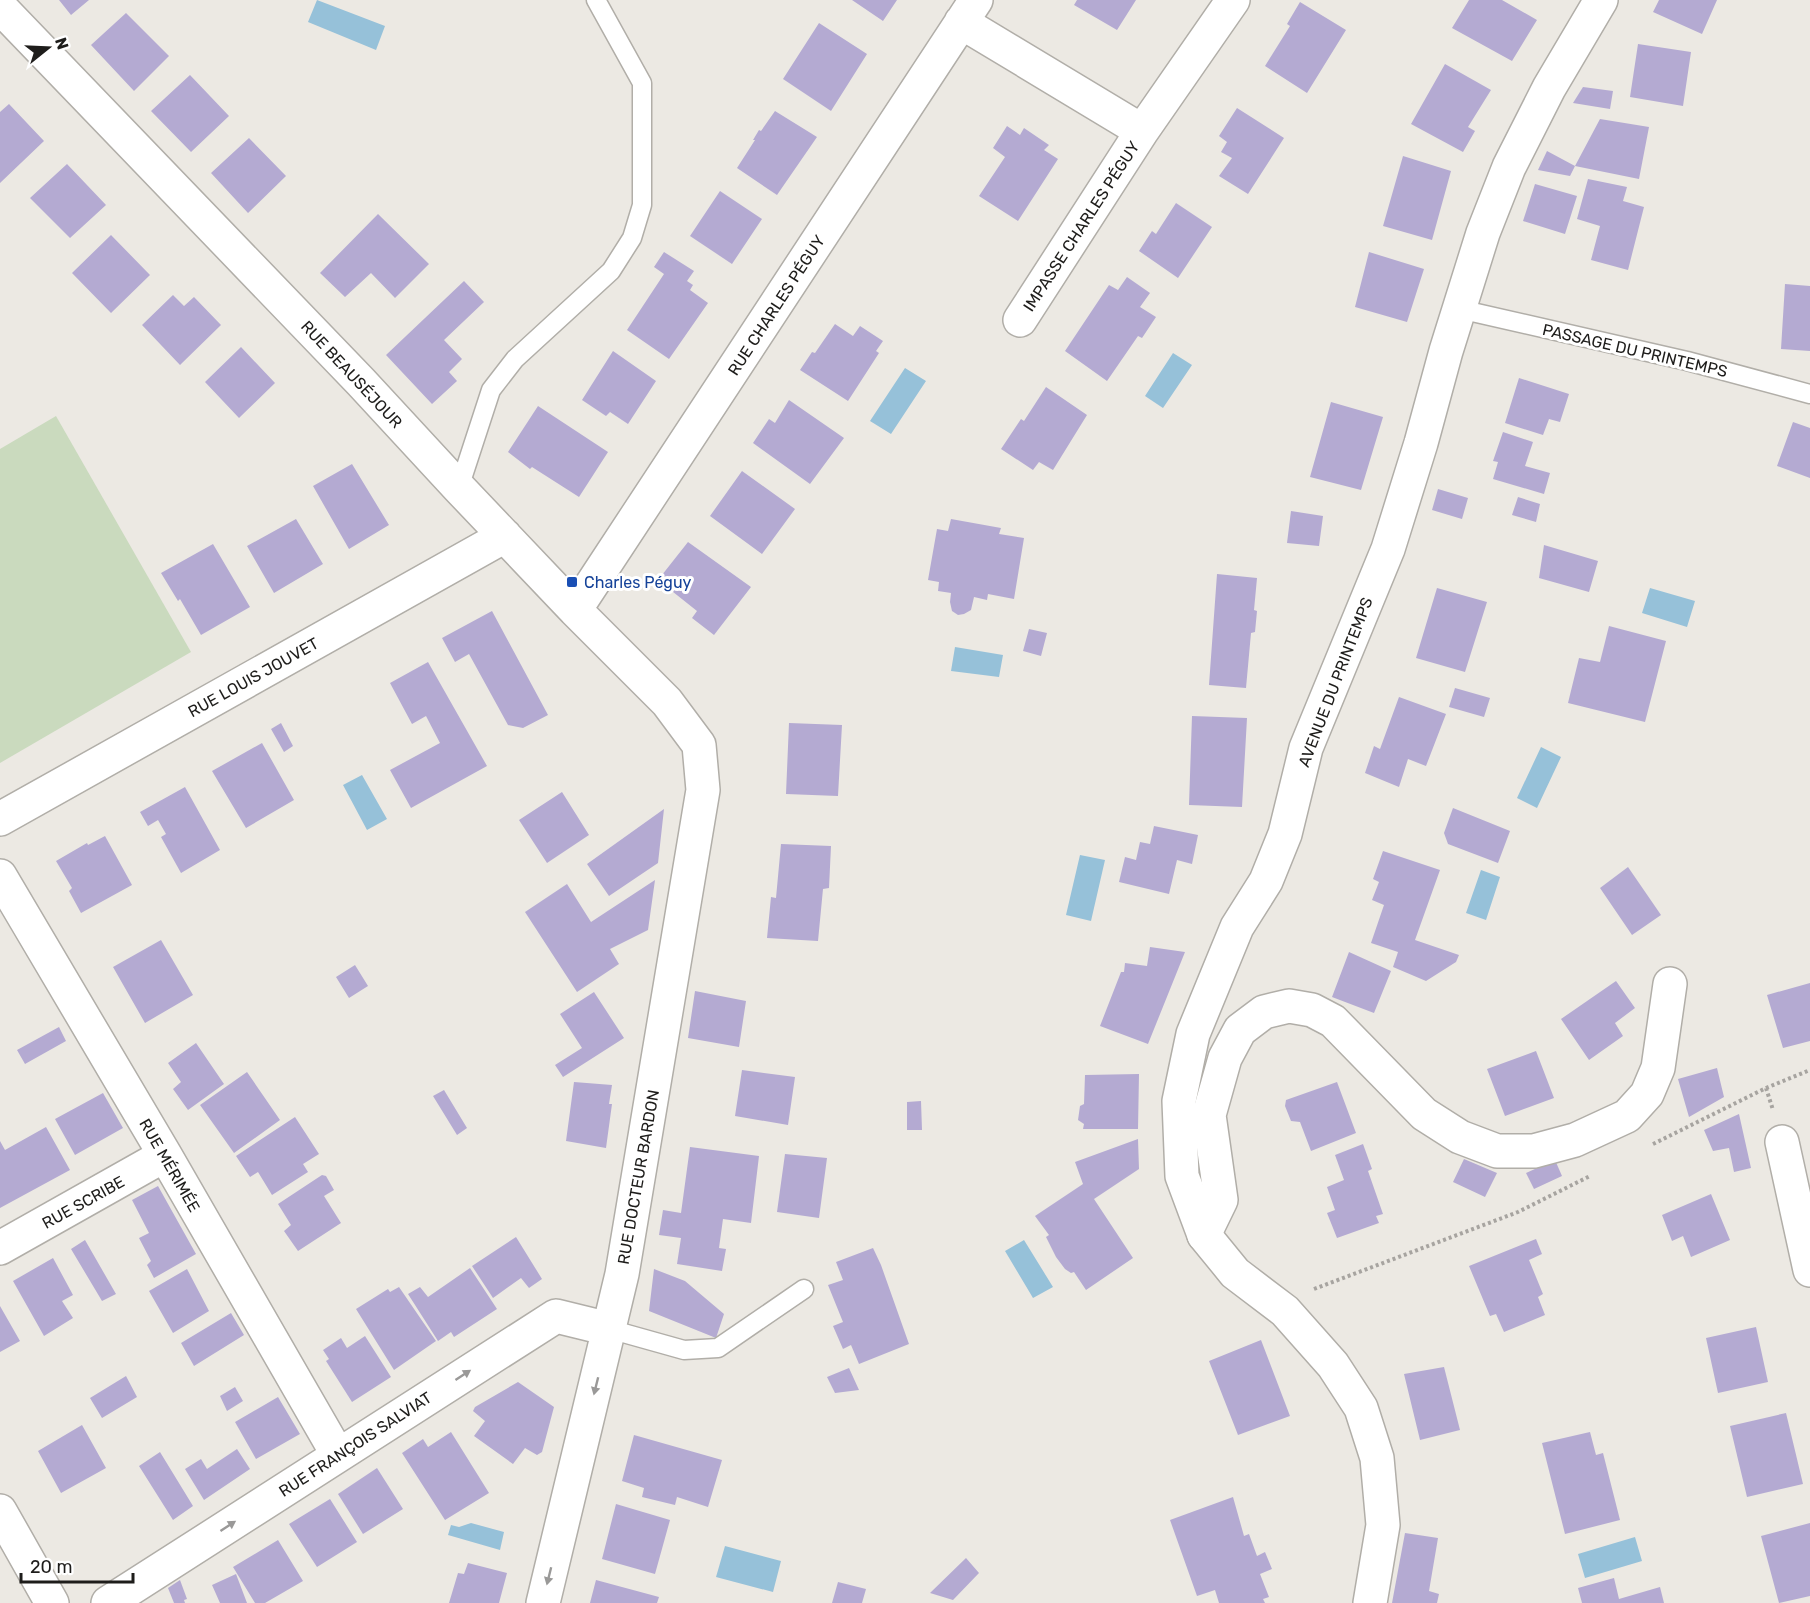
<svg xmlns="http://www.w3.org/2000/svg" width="1810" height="1603" font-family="Rubik,sans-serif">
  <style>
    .green { fill: #cadabe }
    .water { fill: #96c1d9 }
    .building { fill: #b4aad2 }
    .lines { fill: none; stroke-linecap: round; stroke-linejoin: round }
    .lane-casing { stroke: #b1aea8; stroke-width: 21 }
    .street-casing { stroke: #b1aea8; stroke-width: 36 }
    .secondary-casing { stroke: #b1aea8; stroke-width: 36 }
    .path { stroke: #a7a4a0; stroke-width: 4; stroke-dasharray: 3 3; stroke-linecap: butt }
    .lane { stroke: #fff; stroke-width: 18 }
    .street { stroke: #fff; stroke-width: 33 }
    .secondary { stroke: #fff; stroke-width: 33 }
    .oneway { fill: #9a9998 }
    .transit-dot { fill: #1a4fb4; stroke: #fff; stroke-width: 2 }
    .labels { text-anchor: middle; stroke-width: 6; stroke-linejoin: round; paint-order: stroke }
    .street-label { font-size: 16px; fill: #1e1d1b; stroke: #fff }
    .transit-label { font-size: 16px; fill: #164399; stroke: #fff; text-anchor: start }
  </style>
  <rect width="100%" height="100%" fill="#ece9e3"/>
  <!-- green -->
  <path class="green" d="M56 416 191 652 0 763V449Z"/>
  <!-- water -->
  <path class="water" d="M317 0 385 26 376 50 308 22Z
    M1173 353 1192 365 1163 408 1145 396Z
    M905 368 926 381 891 434 870 421Z
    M1650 588 1695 601 1687 627 1642 613Z
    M955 647 1003 655 999 677 951 671Z
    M1541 747 1561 757 1537 808 1517 798Z
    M362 775 387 819 367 830 343 785Z
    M1080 855 1105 860 1091 921 1066 915Z
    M1481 870 1500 877 1486 920 1466 913Z
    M1024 1240 1053 1287 1033 1298 1005 1251Z
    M471 1523 504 1532 500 1550 448 1535 451 1525 459 1527Z
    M1635 1537 1642 1561 1585 1578 1578 1554Z
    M725 1546 781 1561 773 1592 716 1577Z"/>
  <!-- building -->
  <path class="building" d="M59 0H89L71 15Z
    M852 0H897L883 21Z
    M1077 0H1136L1117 30 1074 5Z
    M1469 0H1502L1537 20 1512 61 1452 28Z
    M1659 0H1717L1702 34 1653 12Z
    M1300 2 1346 30 1307 93 1265 66 1290 26 1287 24Z
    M126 13 169 56 134 91 91 45Z
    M819 23 867 54 831 111 783 79Z
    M1638 44 1691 52 1683 106 1630 97Z
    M1445 64 1491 90 1468 127 1475 131 1463 152 1411 124Z
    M190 75 229 116 191 152 151 111Z
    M1583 87 1613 91 1610 109 1573 103Z
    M9 104 44 141 0 183V112Z
    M1237 108 1284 138 1248 194 1219 176 1232 158 1221 152 1227 142 1219 136Z
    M775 111 817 137 777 195 737 168 755 140H753L759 130 761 131Z
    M1600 119 1649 127 1639 179 1575 166Z
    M1007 126 1020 135 1024 128 1049 145 1044 150 1058 159 1018 221 979 196 1005 157 993 148Z
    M249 138 286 176 248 213 211 173Z
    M1547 151 1575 166 1570 176 1538 170Z
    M1403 156 1451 171 1432 240 1383 226Z
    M67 164 106 205 70 238 30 198Z
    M1588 179 1627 187 1623 201 1644 207 1628 270 1591 260 1600 226 1577 219Z
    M1535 184 1577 196 1565 234 1523 221Z
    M720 191 762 219 732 264 690 236Z
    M1176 203 1212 227 1178 278 1139 251 1152 231 1156 234Z
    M378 214 429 264 395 298 371 273 345 297 320 273Z
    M111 235 150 275 111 313 72 273Z
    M664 252 694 271 687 281 693 285 690 290 708 303 669 359 627 330 664 274 654 267Z
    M1369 252 1424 269 1407 322 1355 307Z
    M1127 277 1150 293 1140 307 1156 317 1142 338 1138 336 1107 381 1065 351 1109 285 1118 290Z
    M464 281 484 302 444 340 462 359 449 372 457 381 432 404 386 355Z
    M1785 284 1810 286V351L1781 349Z
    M173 295 184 306 194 297 221 325 180 365 142 325Z
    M835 324 853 336 860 326 883 341 876 351 879 353 848 401 800 370 812 352 815 353Z
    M241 347 275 383 239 418 205 382Z
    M613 351 656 381 628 424 610 412 606 416 582 400Z
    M1519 378 1569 394 1560 422 1549 419 1543 435 1505 423Z
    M1046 387 1087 415 1053 470 1039 462 1033 470 1001 449 1021 419 1024 421Z
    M789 400 844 438 810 484 753 443 769 419 775 423Z
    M1331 402 1383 417 1361 490 1310 477Z
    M538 406 608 452 579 497 532 467 530 469 508 452Z
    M1793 422 1810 428V478L1777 466Z
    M1503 432 1533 442 1525 466 1550 473 1544 494 1493 479 1498 462 1493 461Z
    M352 464 389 525 349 549 313 486Z
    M742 471 795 509 762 554 710 516Z
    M1438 489 1468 498 1462 519 1432 510Z
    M1518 497 1540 504 1536 522 1512 515Z
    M1291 511 1323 516 1319 546 1287 543Z
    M296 519 323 564 274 593 247 546Z
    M951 519 1001 528 999 534 1024 538 1014 599 988 594 987 600 974 597 971 610 964 614 958 615 952 611 950 602 951 593 938 591 939 582 928 580 937 529 948 531Z
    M688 542 751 587 714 635 692 618 697 611 658 580Z
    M213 544 250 607 201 635 180 599 178 601 161 573Z
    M1544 545 1598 561 1589 592 1539 578Z
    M1217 574 1257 578 1254 610 1257 611 1255 632 1251 633 1246 688 1209 685Z
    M1437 588 1487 602 1465 672 1416 658Z
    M492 611 548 715 523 728 508 725 469 654 455 662 442 638Z
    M1609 626 1666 641 1645 722 1568 703 1579 658 1600 662Z
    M1029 629 1047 633 1041 656 1023 651Z
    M428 662 487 766 411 808 390 770 440 743 426 716 412 724 390 683Z
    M1455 688 1490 698 1484 717 1449 707Z
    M1399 697 1446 714 1426 766 1408 759 1399 787 1365 773 1374 746 1380 749Z
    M1192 716 1247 718 1242 807 1189 805Z
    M281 723 293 746 284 752 271 729Z
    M789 723 842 725 838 796 786 794Z
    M262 743 294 800 246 828 212 771Z
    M185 787 220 850 181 873 161 837 166 834 158 820 148 826 140 812Z
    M562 792 589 835 547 863 519 820Z
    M1453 808 1510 831 1498 863 1448 844 1444 833Z
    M664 809 658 863 609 896 587 864Z
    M1154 826 1198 835 1192 864 1177 860 1169 894 1119 882 1125 857 1136 860 1140 842 1150 844Z
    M105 836 132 885 81 913 69 891 72 888 56 861 87 843 88 845Z
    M781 844 831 846 829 888 823 889 818 941 767 938 771 897 776 898Z
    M1383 851 1440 870 1415 940 1459 955 1456 962 1426 981 1393 967 1398 952 1371 943 1384 905 1372 900 1379 882 1373 879Z
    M1628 867 1661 915 1632 935 1600 888Z
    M655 880 648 930 610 949 619 964 577 992 525 912 567 884 591 922Z
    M161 940 193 995 145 1023 113 967Z
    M1150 947 1185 952 1148 1044 1100 1026 1121 972H1124L1125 963 1147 966Z
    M1349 952 1391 971 1374 1013 1332 997Z
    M355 965 368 986 349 998 336 977Z
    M1616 981 1635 1008 1615 1023 1623 1036 1589 1060 1561 1019Z
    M1810 983V1041L1783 1048 1767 995Z
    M695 991 746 1001 739 1047 688 1038Z
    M594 992 624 1038 563 1077 555 1065 582 1048 560 1014Z
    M59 1027 66 1041 25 1064 17 1050Z
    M196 1043 224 1084 188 1110 173 1089 181 1082 168 1063Z
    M1536 1051 1554 1098 1505 1116 1487 1069Z
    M1717 1068 1724 1097 1689 1117 1678 1079Z
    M742 1070 795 1077 788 1125 735 1116Z
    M247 1072 280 1120 234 1153 200 1105Z
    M1139 1074 1138 1129H1083L1084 1124 1078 1120 1080 1106 1084 1104 1085 1075Z
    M574 1082 612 1085 609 1104H612L606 1148 566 1141Z
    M1337 1082 1356 1133 1311 1151 1300 1122 1291 1121 1285 1106 1286 1100Z
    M444 1090 467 1128 457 1135 433 1096Z
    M103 1093 123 1128 75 1155 55 1119Z
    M921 1101 922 1130H907V1102Z
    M1739 1114 1751 1168 1734 1172 1729 1148 1713 1151 1704 1130Z
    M295 1117 319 1154 303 1164 308 1172 272 1195 258 1172 250 1177 236 1156Z
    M46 1127 70 1170 0 1208V1141L5 1150Z
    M1138 1139 1139 1169 1094 1199 1133 1258 1086 1290 1074 1272 1071 1273 1065 1269 1056 1257 1046 1237 1049 1235 1035 1216 1083 1184 1075 1162Z
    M1363 1144 1372 1169 1368 1171 1383 1214 1376 1216 1379 1223 1337 1238 1327 1213 1335 1210 1327 1187 1344 1180 1335 1155Z
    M690 1147 759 1156 751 1223 723 1219 719 1248 726 1249 722 1271 677 1264 681 1238 659 1235 663 1210 681 1213Z
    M785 1154 827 1158 819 1218 777 1212Z
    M1464 1159 1497 1173 1485 1197 1453 1182Z
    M1555 1160 1562 1176 1534 1189 1526 1173Z
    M322 1175 326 1176 334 1190 324 1196 341 1223 298 1251 284 1231 291 1225 278 1204Z
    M158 1186 196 1254 154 1278 147 1265 151 1261 139 1238 149 1233 132 1200Z
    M1711 1194 1730 1240 1691 1257 1683 1236 1672 1241 1662 1215Z
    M516 1237 542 1279 529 1288 521 1278 493 1298 472 1266Z
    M1536 1239 1542 1254 1529 1260 1543 1294 1538 1297 1545 1315 1504 1332 1496 1314 1490 1316 1469 1266Z
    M85 1240 116 1294 102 1301 71 1249Z
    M873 1248 881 1265 909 1344 859 1364 851 1345 843 1349 833 1326 843 1322 828 1285 843 1280 836 1262Z
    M53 1258 73 1295 62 1301 73 1318 44 1336 13 1281Z
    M470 1268 497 1309 454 1337 451 1332 438 1341 408 1294 420 1287 428 1297Z
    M187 1269 209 1311 173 1333 149 1291Z
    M654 1269 685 1281 724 1314 716 1338 649 1311Z
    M399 1287 436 1341 394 1370 356 1309 388 1289 390 1292Z
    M0 1306 20 1341 0 1352Z
    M231 1313 244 1335 194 1366 181 1343Z
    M1756 1327 1768 1382 1718 1393 1706 1338Z
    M365 1336 391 1377 352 1402 326 1361 329 1359 323 1350 341 1338 347 1348Z
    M1261 1340 1290 1416 1238 1435 1209 1361Z
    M1444 1367 1460 1430 1420 1440 1404 1374Z
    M849 1368 859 1390 835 1393 827 1377Z
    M126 1376 137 1397 102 1418 90 1398Z
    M518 1382 554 1407 542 1452 537 1455 525 1448 513 1464 474 1436 485 1421 473 1411 475 1407Z
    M235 1387 243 1401 227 1411 220 1396Z
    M278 1397 300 1434 256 1459 235 1422Z
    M1786 1413 1803 1484 1747 1497 1730 1426Z
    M82 1425 106 1468 61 1493 38 1451Z
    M451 1432 489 1493 445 1520 402 1453 423 1439 428 1447Z
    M1590 1432 1596 1455 1603 1453 1620 1520 1565 1534 1542 1443Z
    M634 1435 722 1460 708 1507 677 1497 675 1505 642 1497 644 1488 622 1481Z
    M237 1449 250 1469 204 1500 185 1469 201 1459 207 1469Z
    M160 1452 193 1506 173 1520 139 1466Z
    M377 1468 403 1509 363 1534 338 1494Z
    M1233 1497 1244 1536 1249 1534 1257 1556 1265 1552 1272 1569 1260 1574 1269 1597 1263 1599 1265 1603H1219L1215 1590 1197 1596 1170 1520Z
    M330 1499 357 1542 317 1567 289 1524Z
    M616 1504 670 1520 655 1574 602 1559Z
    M1810 1523V1596L1779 1603 1761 1536Z
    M1405 1533 1438 1538 1429 1591 1439 1594 1437 1603H1392Z
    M278 1540 303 1581 265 1603H255L233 1567Z
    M966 1558 979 1573 953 1600 930 1593Z
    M468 1563 507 1573 499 1603H449L458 1573 464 1574Z
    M236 1574 247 1603H220L212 1585Z
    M1614 1578 1619 1599 1660 1587 1664 1603H1582L1578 1588Z
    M180 1580 187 1599 184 1600 185 1603H174L168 1588Z
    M596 1580 659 1597 657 1603H590Z
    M838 1582 866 1589 862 1603H832Z"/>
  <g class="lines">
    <defs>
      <path id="lane" d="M1459 309 1687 361 1810 394
        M459 488 491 390 515 359 611 271 632 238 642 205V83L596 0
        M609 1329 684 1350 718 1348 804 1289"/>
      <path id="street" d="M0 7 361 382 459 488 575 610 667 702 699 745 703 790 622 1274 543 1603
        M961 22 1142 131
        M1020 320 1142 131 1233 0
        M575 610 976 0
        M0 819 505 536
        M0 876 165 1155 338 1455
        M1782 1142 1810 1270
        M1204 1235 1221 1200 1209 1115 1225 1058 1240 1030 1264 1012 1289 1006 1312 1010 1333 1021 1424 1114 1460 1137 1497 1151H1534L1575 1140 1627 1116 1647 1094 1658 1068 1670 984
        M0 1248 165 1155
        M0 1511 52 1603
        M108 1603 556 1316 609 1329"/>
      <path id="secondary" d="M1370 1603 1383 1525 1377 1458 1361 1408 1333 1365 1285 1311 1235 1273 1204 1235 1182 1176 1179 1101 1193 1034 1237 927 1266 881 1285 834 1306 748 1388 549 1421 443 1446 351 1483 233 1509 167 1549 88 1601 0"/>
    </defs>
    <!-- lane casing -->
    <use href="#lane" class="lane-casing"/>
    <!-- street casing -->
    <use href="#street" class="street-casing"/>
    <!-- secondary casing -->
    <use href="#secondary" class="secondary-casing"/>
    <!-- path -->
    <path class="path" d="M1766 1088 1773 1110
      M1653 1144 1766 1088 1810 1070
      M1314 1289 1518 1212 1590 1176"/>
    <!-- lane -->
    <use href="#lane" class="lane"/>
    <!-- street -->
    <use href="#street" class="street"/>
    <!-- secondary -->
    <use href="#secondary" class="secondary"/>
  </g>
  <!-- one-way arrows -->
  <defs><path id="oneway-solid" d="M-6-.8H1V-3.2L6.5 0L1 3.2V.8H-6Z" transform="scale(1.5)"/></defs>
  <g class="oneway">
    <use href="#oneway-solid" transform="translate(463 1375) rotate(-33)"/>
    <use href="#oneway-solid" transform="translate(596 1386) rotate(104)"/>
    <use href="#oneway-solid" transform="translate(228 1526) rotate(-33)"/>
    <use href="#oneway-solid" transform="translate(549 1576) rotate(104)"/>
  </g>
  <!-- markers -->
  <rect class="transit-dot" x="566" y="576" width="12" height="12" rx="3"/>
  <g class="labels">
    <!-- street labels -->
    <g class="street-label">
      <text transform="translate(1081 226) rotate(-57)" y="6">IMPASSE CHARLES PÉGUY</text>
      <text transform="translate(776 305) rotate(-57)" y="6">RUE CHARLES PÉGUY</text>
      <text transform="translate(1635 350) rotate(13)" y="6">PASSAGE DU PRINTEMPS</text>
      <text transform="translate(352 374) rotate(47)" y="6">RUE BEAUSÉJOUR</text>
      <text transform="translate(253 677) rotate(-29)" y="6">RUE LOUIS JOUVET</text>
      <text transform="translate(1335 682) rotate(-69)" y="6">AVENUE DU PRINTEMPS</text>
      <text transform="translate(170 1165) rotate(60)" y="6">RUE MÉRIMÉE</text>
      <text transform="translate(638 1177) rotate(-80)" y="6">RUE DOCTEUR BARDON</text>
      <text transform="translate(83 1202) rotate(-29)" y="6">RUE SCRIBE</text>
      <text transform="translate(355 1444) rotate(-33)" y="6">RUE FRANÇOIS SALVIAT</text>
    </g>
    <!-- transit labels -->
    <g class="transit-label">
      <text x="584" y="588">Charles Péguy</text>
    </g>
  </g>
  <!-- north arrow -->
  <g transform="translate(48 48) rotate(72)" stroke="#ffffff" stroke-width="4.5" paint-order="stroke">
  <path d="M0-4.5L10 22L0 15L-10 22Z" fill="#1e1d1b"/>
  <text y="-9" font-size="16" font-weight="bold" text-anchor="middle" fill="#1e1d1b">N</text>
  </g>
  <!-- scale -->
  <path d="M21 1573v9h112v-9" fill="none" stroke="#1e1d1b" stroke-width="3"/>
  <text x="30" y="1573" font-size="18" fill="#1e1d1b" stroke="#ffffff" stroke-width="4.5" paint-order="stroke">20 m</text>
</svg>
